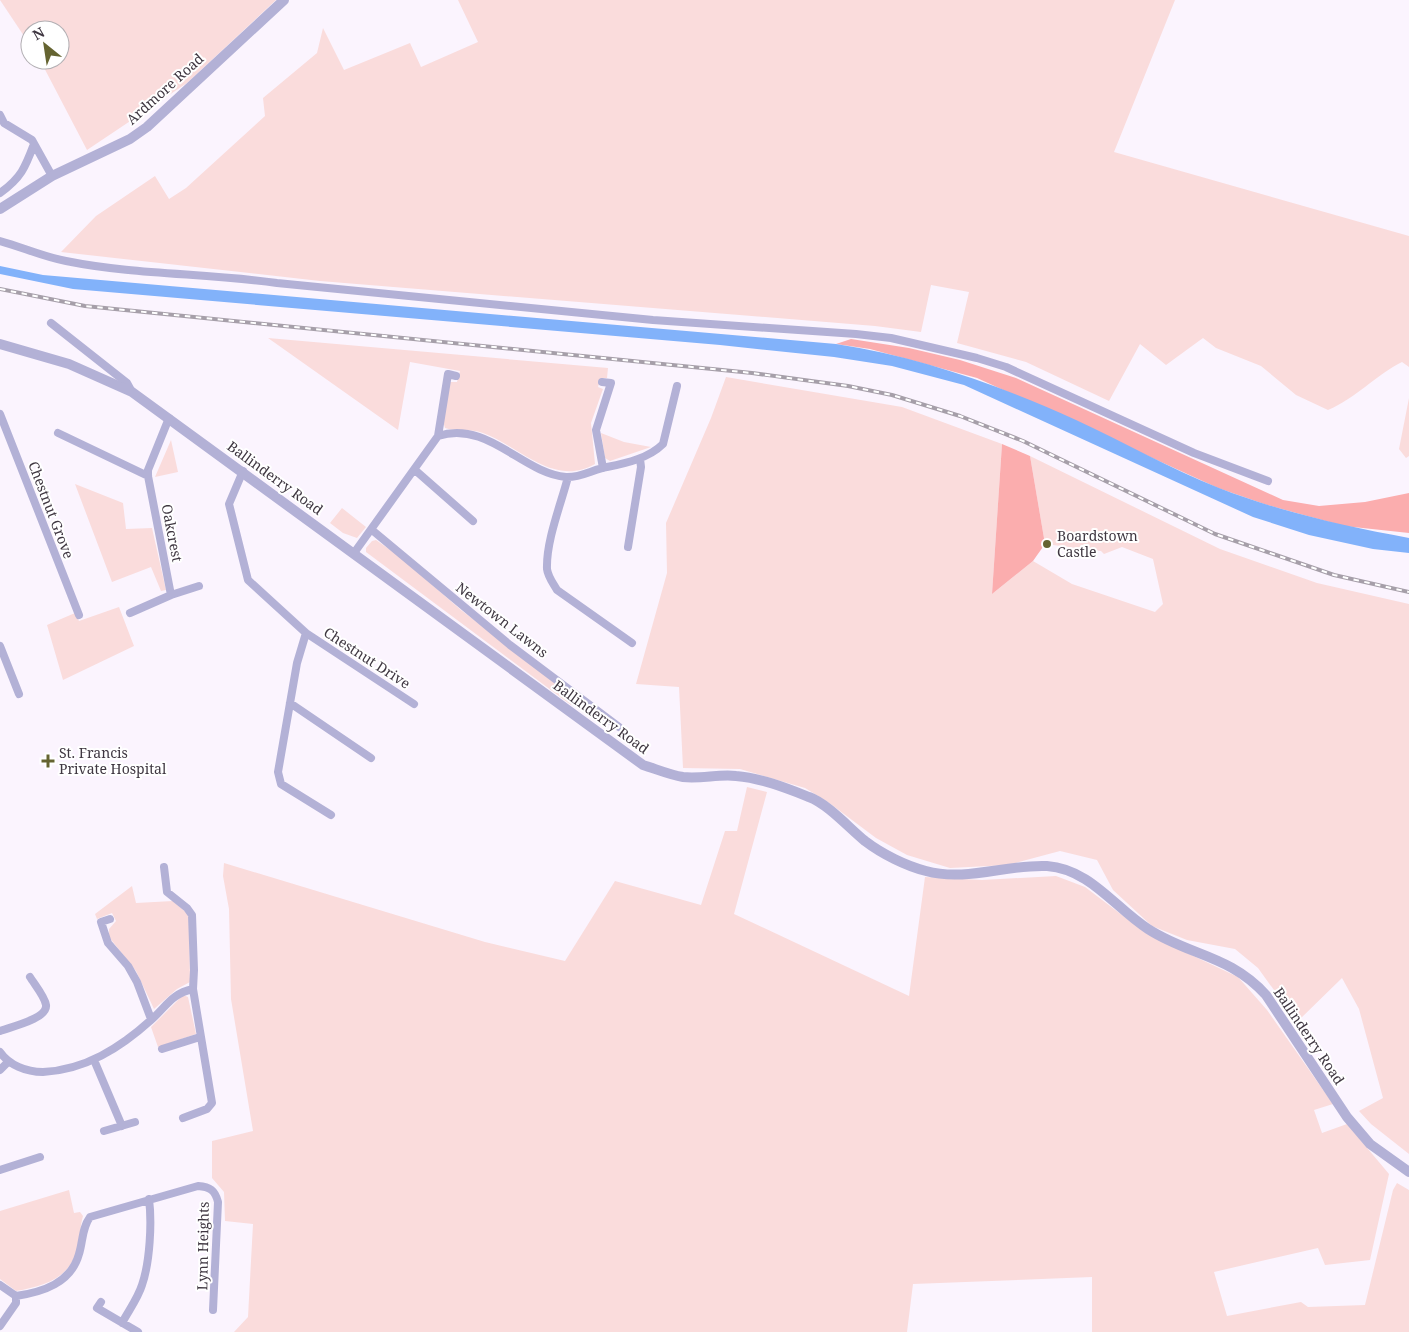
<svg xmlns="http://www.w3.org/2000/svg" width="1409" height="1332" font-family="'Noto Serif',serif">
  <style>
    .green { fill: #fadcdc }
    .forest { fill: #fbadae }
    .water { fill: #82b2fa }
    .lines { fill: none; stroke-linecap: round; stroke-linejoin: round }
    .minor { stroke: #b3b1d6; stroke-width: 8 }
    .tertiary { stroke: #b3b1d6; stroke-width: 10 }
    .rail-casing { stroke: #a69fa9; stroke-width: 4 }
    .rail { stroke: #fff; stroke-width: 2; stroke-dasharray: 5.5; stroke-linecap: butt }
    .poi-dot { fill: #656431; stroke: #fff; stroke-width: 2 }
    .labels { text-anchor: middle; stroke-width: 4; stroke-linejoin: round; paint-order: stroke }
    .street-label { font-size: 14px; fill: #3f3741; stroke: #fff }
    .poi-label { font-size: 14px; fill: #3f3741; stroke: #fff; text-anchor: start }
  </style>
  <rect width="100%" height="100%" fill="#fbf4fe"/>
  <!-- green -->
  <path class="green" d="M0 0H276L187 83 87 150 40 60H60V30H30V45Z
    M458 0H1175L1114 152 1409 236V367L1402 362C1376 375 1356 398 1328 410L1296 395 1261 366 1216 348 1203 338 1166 365 1140 344 1109 401 1026 362 957 343 969 292 931 285 921 332 875 326 320 281 61 252 96 216 155 176 169 199 186 188 265 116 263 98 317 53 323 28 344 70 410 43 421 67 478 42Z
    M268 338 608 368 607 378H601L598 387 603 389 591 423 595 464C554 488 519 446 483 433 470 428 457 432 445 428L443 421 450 382H457L460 371 410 362 398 430Z
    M726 377 902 407 1002 444 992 594 1033 561 1072 584 1155 612 1163 604 1153 559 1122 547 1104 554 1101 551 1045 544 1030 456 1220 549 1317 583 1409 604V1154L1371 1124 1359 1111 1383 1098 1359 1009 1342 978 1297 1022 1258 968 1235 949 1187 940 1152 926 1113 890 1097 860 1060 851 1008 865 950 868 907 855 876 838 828 802 805 788 740 769 683 768 679 687 636 684 667 573 666 523 711 418Z
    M1409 398V456L1406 458 1399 449Z
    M601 433 624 442 651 447 610 461 605 458Z
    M171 440 178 472 155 477Z
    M75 484 123 503 126 529 152 528 166 590 161 591 151 567 112 582Z
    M342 508 366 527 357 538 343 533 330 523Z
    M376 540 399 556 461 610 577 698 571 705 366 552V548L372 541Z
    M119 607 134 646 63 680 47 625 75 613 79 621Z
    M747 787 767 792 734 914 909 996 925 877 982 880 1056 876 1085 887 1147 934 1238 977 1267 1010 1333 1104 1314 1110 1322 1133 1347 1124 1389 1174 1370 1260 1325 1265 1318 1248 1214 1272 1227 1316 1301 1302 1308 1307 1365 1305 1393 1190 1397 1183 1409 1190V1332H1092V1277L913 1284 907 1332H234L248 1317 253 1224 225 1221 224 1192 212 1178V1141L253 1131 231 999 229 909 223 876 224 863 485 942 565 961 615 881 701 905 725 831H737Z
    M132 886 136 903 173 901 189 915 190 982 177 989 154 1009 136 971 109 937V929L116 921 112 913 97 919 95 914Z
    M183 995 188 997 196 1034 158 1047 151 1027Z
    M69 1190 74 1213 80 1212 83 1216C80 1227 80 1237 78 1247 70 1279 44 1286 16 1291L0 1279V1211Z"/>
  <!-- forest -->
  <path class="forest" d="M851 339 909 348 960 360 1016 378 1283 500 1319 506 1365 502 1409 493V533L1344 526 1267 505 1218 488 977 378 870 349 836 344Z
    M1002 444 1030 456 1045 544 1033 561 992 594Z"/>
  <!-- water -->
  <path class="water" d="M0 266 43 275 836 344C920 357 999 385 1076 420 1124 442 1171 469 1219 488 1281 512 1345 526 1409 538V553L1373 549 1309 535 1253 517 964 385 892 366 834 357 720 345 73 289 0 274Z"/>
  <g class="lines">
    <!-- minor -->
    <path class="minor" d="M0 115 4 123 32 140 52 176
      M0 193C21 178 25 168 34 144
      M0 241C22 247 44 257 66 261 135 275 207 273 277 283L653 320 856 334 891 338 977 358 1006 367 1194 453 1268 481
      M51 323 127 383 132 392
      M602 382 611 383 596 430 603 468
      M0 414 79 615
      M169 418 148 470V476L171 595
      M58 433 148 476
      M438 436 448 374 456 376
      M415 470 473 521
      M243 471 229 504 248 580 306 633 297 663 278 772 281 784 331 815
      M568 477C561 504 546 541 547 569 548 577 553 583 557 590L632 643
      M372 530 510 645 619 727
      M628 547 641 467 640 459
      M354 553 438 436C488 420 522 473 566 477 580 478 594 469 607 467 627 463 649 458 663 444L677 386
      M130 613 171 595 199 586
      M306 633 414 704
      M0 646 19 694
      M290 703 371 758
      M164 867 167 892 187 908 192 915 194 970 193 989
      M110 919 101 922 108 943 128 966 137 982 151 1019
      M0 1031C10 1027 48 1019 46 1005 45 997 35 985 30 977
      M162 1049 200 1037
      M0 1052C9 1065 26 1072 43 1072 85 1070 120 1048 151 1020 167 1006 171 994 193 989L212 1103 207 1109 183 1118
      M94 1060 122 1126
      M0 1070 7 1063
      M104 1131 135 1122
      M0 1170 40 1157
      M0 1285 16 1296C43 1292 71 1283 79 1254 83 1241 82 1228 90 1217L198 1186C210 1187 215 1190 218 1202L213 1310
      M101 1302 97 1308 138 1332
      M122 1323C129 1310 138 1298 142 1285 150 1262 152 1222 149 1199
      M0 1326 16 1303V1296"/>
    <!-- tertiary -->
    <path class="tertiary" d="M0 209 52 176 130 139 147 127 284 0
      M0 344 69 364 132 392 643 765C656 769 670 775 683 777 701 779 719 774 736 776 761 778 786 788 809 797 828 804 849 828 865 841 882 854 906 866 926 871 966 882 1007 864 1047 866 1090 869 1115 908 1148 929 1190 956 1230 955 1266 995L1347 1117 1370 1144 1409 1172"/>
    <defs>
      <path id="rail" d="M0 289 85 306 752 373 848 386 892 395 960 416 1023 441 1215 534 1334 575 1409 592"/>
    </defs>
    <!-- rail casing -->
    <use href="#rail" class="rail-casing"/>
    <!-- rail -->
    <use href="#rail" class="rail"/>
  </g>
  <!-- markers -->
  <g class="poi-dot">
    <circle cx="1047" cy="544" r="5"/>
    <path d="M45.5 753.5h5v5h5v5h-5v5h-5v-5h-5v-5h5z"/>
  </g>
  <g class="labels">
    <!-- street labels -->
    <g class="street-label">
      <text transform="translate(165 89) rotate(-42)" y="5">Ardmore Road</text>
      <text transform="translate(275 478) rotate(36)" y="5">Ballinderry Road</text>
      <text transform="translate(51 510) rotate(69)" y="5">Chestnut Grove</text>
      <text transform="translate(172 533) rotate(79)" y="5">Oakcrest</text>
      <text transform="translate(502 620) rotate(38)" y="5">Newtown Lawns</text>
      <text transform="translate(367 658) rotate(33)" y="5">Chestnut Drive</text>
      <text transform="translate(601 717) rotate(36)" y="5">Ballinderry Road</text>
      <text transform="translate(1309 1036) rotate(56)" y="5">Ballinderry Road</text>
      <text transform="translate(203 1246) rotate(-89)" y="5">Lynn Heights</text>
    </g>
    <!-- poi labels -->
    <g class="poi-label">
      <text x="1057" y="541">Boardstown<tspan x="1057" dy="16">Castle</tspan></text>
      <text x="59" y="758">St. Francis<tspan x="59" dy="16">Private Hospital</tspan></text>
    </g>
  </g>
  <!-- north arrow -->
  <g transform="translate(45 45) rotate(330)"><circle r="24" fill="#ffffff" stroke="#b2afb3"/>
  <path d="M0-4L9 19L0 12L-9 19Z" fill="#656431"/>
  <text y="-8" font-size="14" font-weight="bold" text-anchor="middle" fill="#3f3741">N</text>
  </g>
</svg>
